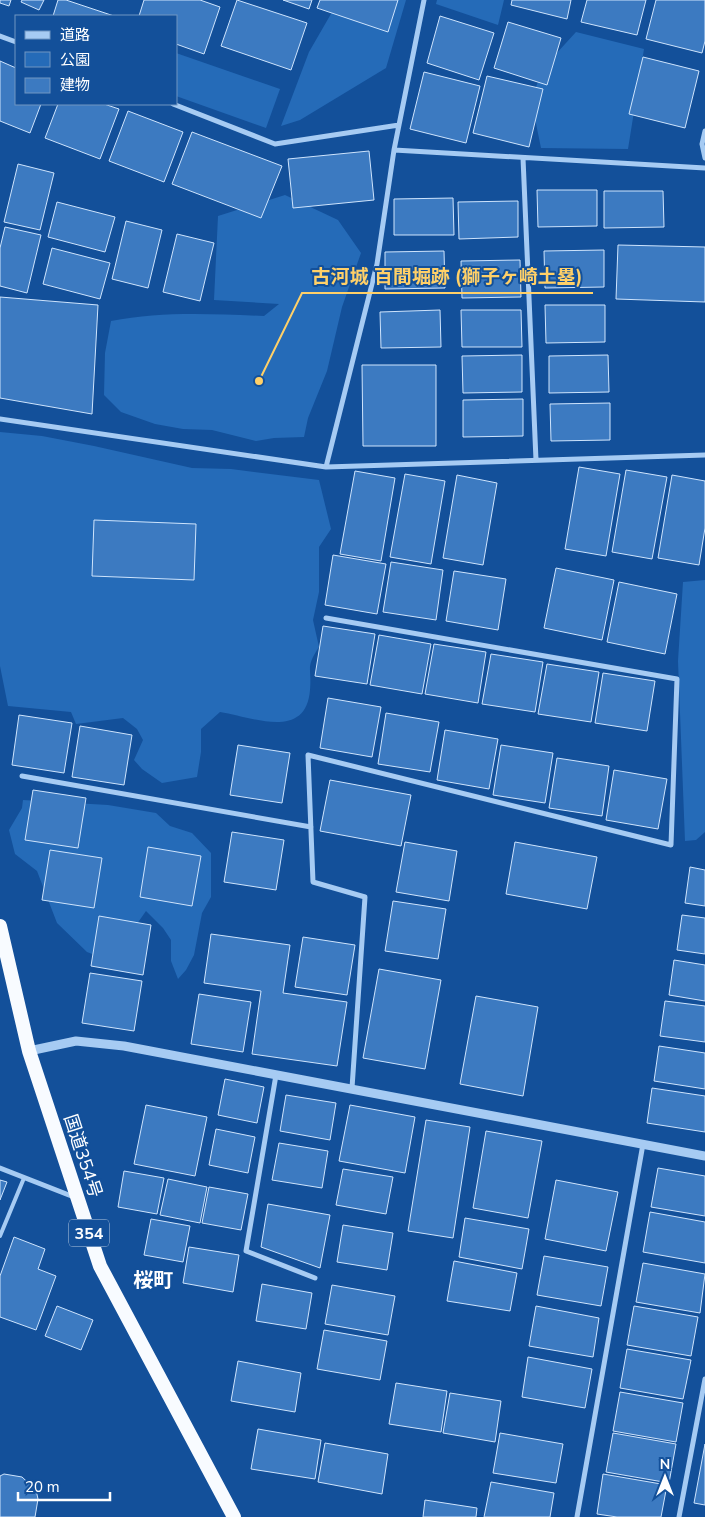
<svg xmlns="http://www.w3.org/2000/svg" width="705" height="1517" font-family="'Nunito Sans','Noto Sans JP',sans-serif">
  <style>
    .green { fill: #256bb8 }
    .building { fill: #3c7ac1; stroke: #cee4fd }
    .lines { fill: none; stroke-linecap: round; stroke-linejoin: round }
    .service { stroke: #a6cbf3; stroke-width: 4 }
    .minor { stroke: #a6cbf3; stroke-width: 5 }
    .tertiary { stroke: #a6cbf3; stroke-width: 9 }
    .trunk { stroke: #f8fbff; stroke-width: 14 }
    .labels { text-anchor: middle; stroke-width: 4; stroke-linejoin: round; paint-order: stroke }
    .shield { fill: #13509a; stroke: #b8cae1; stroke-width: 1 }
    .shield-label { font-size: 16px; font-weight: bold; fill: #fff }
    .street-label { font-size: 18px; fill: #fff; stroke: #13509a }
    .quarter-label { font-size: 20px; font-weight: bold; fill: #fff; stroke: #13509a }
    .leader { fill: none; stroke: #ffd068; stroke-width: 2 }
    .callout-dot { fill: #ffd068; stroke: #13509a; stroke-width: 2 }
    .callout-label { font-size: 19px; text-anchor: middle; font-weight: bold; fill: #ffd068; stroke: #13509a; stroke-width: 4; stroke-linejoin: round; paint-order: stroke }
  </style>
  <rect width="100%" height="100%" fill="#13509a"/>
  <!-- green -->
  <path class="green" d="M339 0H406L386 68 300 120 281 126 309 52Z
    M437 0H504L498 25 436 4Z
    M576 32 644 49 628 149 541 148 531 99 544 67Z
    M176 53 280 89 266 128 176 96Z
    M285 195 338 220 361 253 342 307 327 371 308 418 304 437 274 438 256 441 212 430 183 429 155 424 121 412 104 395 105 353 111 321C161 311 213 314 264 316L279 304 214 300 218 216Z
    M0 432 42 436 94 446 192 468 231 469 319 480 331 529 319 547V592L313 620 319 647C305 668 312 667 310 690 306 741 252 717 220 712L201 729V752L197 777 162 783 142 769 134 760 143 740 137 729 123 718 76 724 71 712 8 706 0 666Z
    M705 580V832L696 840 685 841 678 661 683 582Z
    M23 800 108 805 156 813 170 826 192 833 211 853V897L202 913 194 955 186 970 178 979 171 961V940L163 928 146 911 132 931 121 965 87 952 57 923 37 871 15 854 9 830 22 808Z"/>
  <!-- building -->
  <path class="building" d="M0 0H11L9 6 0 3Z
    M22 0H44L39 10 21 2Z
    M58 0H66L114 16H53Z
    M144 0H200L220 7 204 54 176 44V16H139Z
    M237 0 307 23 291 70 221 46Z
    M283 0H312L309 9Z
    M320 0H398L388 32 317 8Z
    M512 0H571L567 19 511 5Z
    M587 0H646L637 35 581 22Z
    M656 0H705V41L702 53 646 39Z
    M440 16 494 33 479 80 427 63Z
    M508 22 561 38 547 85 494 68Z
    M643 57 699 71 685 128 629 114Z
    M0 61 16 68V104H41L30 133 0 121Z
    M424 72 480 86 466 143 410 129Z
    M487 76 543 89 529 147 473 133Z
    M58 104H104L119 109 100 159 45 138Z
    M128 111 183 132 164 182 109 161Z
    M192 132 282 166 261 218 172 184Z
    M369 151 374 200 293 208 288 159Z
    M18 164 54 173 40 230 4 222Z
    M537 190H597V226L538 227Z
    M604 191H663L664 227 604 228Z
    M453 198 454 235H394V199Z
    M518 201V237L459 239 458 202Z
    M57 202 115 217 105 252 48 237Z
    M126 221 162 230 148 288 112 279Z
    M5 227 41 235 27 293 0 286V248Z
    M177 234 214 243 200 301 163 292Z
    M618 245 705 247V302L616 299Z
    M52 248 110 263 100 299 43 284Z
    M604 250V287L545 288 544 251Z
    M444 251 445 288 385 289V252Z
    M520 260 521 297 462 298 461 261Z
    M0 297 98 305 92 414 0 398Z
    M545 305H605V342L546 343Z
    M440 310 441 347 381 348 380 312Z
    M461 310H521L522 347H462Z
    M522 355V392L463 393 462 356Z
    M608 355 609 392 549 393V356Z
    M362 365H436V446H363Z
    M523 399V436L463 437V400Z
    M610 403V440L551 441 550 404Z
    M579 467 620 474 606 556 565 549Z
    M626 470 667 477 652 559 612 552Z
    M355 471 395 478 381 561 340 554Z
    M405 474 445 481 431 564 390 557Z
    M457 475 497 483 483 565 443 558Z
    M672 475 705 481V528L699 565 658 558Z
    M94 520 196 524 194 580 92 576Z
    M333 555 386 564 377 614 325 605Z
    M391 562 443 570 436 620 383 612Z
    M556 568 614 580 602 640 544 628Z
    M454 571 506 579 498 630 446 621Z
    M619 582 677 594 665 654 607 642Z
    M323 626 375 634 367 684 315 676Z
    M379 635 431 644 422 694 370 685Z
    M434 644 486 652 478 703 425 694Z
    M491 654 543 662 535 712 482 704Z
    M547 664 599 672 591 722 538 714Z
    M603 673 655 681 647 731 595 723Z
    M328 698 381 707 372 757 320 748Z
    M386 713 439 722 430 772 378 764Z
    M19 715 72 723 64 773 12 765Z
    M80 726 132 735 124 785 72 777Z
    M445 730 498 739 489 789 437 780Z
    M238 745 290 753 282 803 230 795Z
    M501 745 553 753 545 803 493 795Z
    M557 758 609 766 602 816 549 808Z
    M614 770 667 779 658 829 606 820Z
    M330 780 411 795 401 846 320 831Z
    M33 790 86 798 78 848 25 840Z
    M232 832 284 840 276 890 224 882Z
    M405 842 457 851 449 901 396 892Z
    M515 842 597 857 587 909 506 894Z
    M148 847 201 856 192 906 140 897Z
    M50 850 102 858 94 908 42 900Z
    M690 867 705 870V906L685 903Z
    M393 901 446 909 438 959 385 951Z
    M682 915 705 918V954L677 950Z
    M99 916 151 925 143 975 91 966Z
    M211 934 290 945 283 993 347 1002 337 1066 252 1054 261 991 204 983Z
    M303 937 355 945 347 995 295 987Z
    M674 960 705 965V1001L669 995Z
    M379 969 441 980 425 1069 363 1058Z
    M90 973 142 981 134 1031 82 1023Z
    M199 994 251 1002 243 1052 191 1044Z
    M476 996 538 1007 523 1096 460 1084Z
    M665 1001 705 1006V1042L660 1036Z
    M659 1046 705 1053V1089L654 1081Z
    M225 1079 264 1087 257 1123 218 1115Z
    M652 1088 705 1096V1132L647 1123Z
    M286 1095 336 1103 330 1140 280 1131Z
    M146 1105 207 1117 195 1176 134 1164Z
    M350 1105 415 1117 405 1173 339 1161Z
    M426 1120 470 1127 453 1238 408 1231Z
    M216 1129 255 1137 248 1173 209 1165Z
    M486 1131 542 1141 528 1218 473 1208Z
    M279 1143 328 1151 322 1188 272 1180Z
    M658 1168 705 1176V1216L651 1207Z
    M343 1169 393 1177 386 1214 336 1205Z
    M124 1171 164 1178 157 1214 118 1207Z
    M168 1179 207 1187 200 1223 160 1215Z
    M0 1180 7 1182 0 1200Z
    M556 1180 618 1192 606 1251 545 1239Z
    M209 1187 248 1194 241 1230 202 1223Z
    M268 1204 330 1215 320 1268 261 1247Z
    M650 1212 705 1222V1263L643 1252Z
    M465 1218 529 1229 522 1269 459 1257Z
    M151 1219 190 1226 183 1262 144 1255Z
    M343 1225 393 1233 387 1270 337 1262Z
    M14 1237 45 1249 38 1269 56 1276 36 1330 0 1317V1276Z
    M189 1247 239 1255 233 1292 183 1283Z
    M544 1256 608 1267 601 1306 537 1295Z
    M454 1261 517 1273 510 1311 447 1301Z
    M643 1263 705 1274 700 1313 636 1302Z
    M262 1284 312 1293 306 1329 256 1321Z
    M332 1285 395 1296 388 1335 325 1324Z
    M57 1306 93 1320 81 1350 45 1336Z
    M536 1306 599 1318 593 1357 529 1346Z
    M634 1306 698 1317 691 1356 627 1345Z
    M324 1330 387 1341 380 1380 317 1369Z
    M627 1349 691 1360 683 1399 620 1388Z
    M528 1357 592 1369 585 1408 522 1397Z
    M238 1361 301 1373 295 1412 231 1401Z
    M396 1383 447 1391 441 1432 389 1424Z
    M620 1392 683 1403 676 1442 613 1431Z
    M450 1393 501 1401 495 1442 443 1433Z
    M258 1429 321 1440 315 1479 251 1469Z
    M500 1433 563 1444 556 1483 493 1473Z
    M613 1433 676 1444 669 1483 606 1472Z
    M325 1443 388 1454 382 1494 318 1482Z
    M705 1444V1505L694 1503Z
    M4 1474 22 1477 36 1490 38 1499 35 1517H0V1476Z
    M603 1474 667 1485 661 1517H617L597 1514Z
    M491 1482 554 1493 550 1517H484Z
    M425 1500 477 1508 476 1517H423Z"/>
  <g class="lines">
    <!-- service -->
    <path class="service" d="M0 1236 24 1178"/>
    <!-- minor -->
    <path class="minor" d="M0 36 16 42
      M173 104 275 144 399 125
      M705 131 702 144 705 158
      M394 150 705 168
      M523 158 536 460
      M0 419 326 467 705 455
      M326 467 377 264 394 150 424 0
      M326 618 677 679 671 845 308 755 313 882 365 897 352 1088
      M22 776 311 827
      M276 1075 246 1251 315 1278
      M0 1168 74 1197
      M577 1517 643 1144
      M679 1517 705 1379"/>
    <!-- tertiary -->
    <path class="tertiary" d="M29 1051 76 1041 124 1046 705 1156"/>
    <!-- trunk -->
    <path class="trunk" d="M0 926 29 1051 100 1266 234 1517"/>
  </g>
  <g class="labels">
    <!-- shield labels -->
    <rect class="shield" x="69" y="1219.5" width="40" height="27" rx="4"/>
    <g class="shield-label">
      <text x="89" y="1239">354</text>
    </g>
    <!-- street labels -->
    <g class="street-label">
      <text transform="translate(83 1156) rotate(72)" y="6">国道354号</text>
    </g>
    <!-- quarter labels -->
    <g class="quarter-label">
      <text x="153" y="1287">桜町</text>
    </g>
  </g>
  <!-- callouts -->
  <path class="leader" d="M259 381L302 293H593"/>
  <circle class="callout-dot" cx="259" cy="381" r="5"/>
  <g class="callout-label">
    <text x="447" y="283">古河城 百間堀跡 (獅子ヶ崎土塁)</text>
  </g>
  <!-- legend -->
  <rect x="15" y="15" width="162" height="90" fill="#13509a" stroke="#7196c2"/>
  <rect x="25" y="31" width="25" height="8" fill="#a6cbf3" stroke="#7196c2"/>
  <text x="60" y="40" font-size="15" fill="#ffffff">道路</text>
  <rect x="25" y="52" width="25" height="15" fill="#256bb8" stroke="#7196c2"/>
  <text x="60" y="65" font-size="15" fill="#ffffff">公園</text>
  <rect x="25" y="78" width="25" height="15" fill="#3c7ac1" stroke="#7196c2"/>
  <text x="60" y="90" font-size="15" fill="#ffffff">建物</text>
  <!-- north arrow -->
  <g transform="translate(665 1477)" stroke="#13509a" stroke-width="4" paint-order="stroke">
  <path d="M0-4L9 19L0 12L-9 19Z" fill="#ffffff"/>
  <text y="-8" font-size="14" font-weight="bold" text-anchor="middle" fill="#ffffff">N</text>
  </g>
  <!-- scale -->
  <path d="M18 1492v8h92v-8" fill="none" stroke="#ffffff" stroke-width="2.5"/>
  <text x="25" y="1492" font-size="15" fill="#ffffff" stroke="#13509a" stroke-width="4" paint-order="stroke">20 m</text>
</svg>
